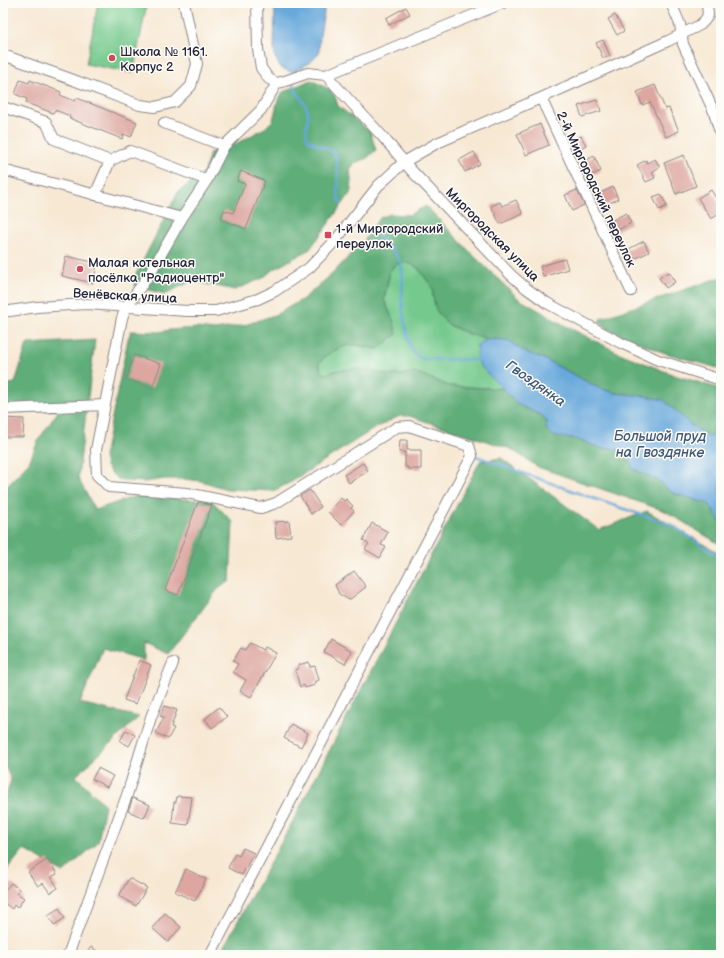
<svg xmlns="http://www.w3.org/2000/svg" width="724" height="958" font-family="'Balsamiq Sans',sans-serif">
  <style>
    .green { fill: #74c98d; stroke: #4b7664 }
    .forest { fill: #5fad78; stroke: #40685a }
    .water { fill: #68a8db; stroke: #45658b }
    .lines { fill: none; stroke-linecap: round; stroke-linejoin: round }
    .stream { stroke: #68a8db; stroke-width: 2.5 }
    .building { fill: #dda6a0 }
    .minor-casing { stroke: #8c8587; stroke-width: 12 }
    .minor { stroke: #fff; stroke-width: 10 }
    .poi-dot { fill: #d1495b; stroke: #fdfcf7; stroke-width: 1.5 }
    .labels { text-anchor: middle; stroke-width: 3; stroke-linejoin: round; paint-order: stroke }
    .poi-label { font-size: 13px; fill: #22223b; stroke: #fdfcf7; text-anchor: start }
    .street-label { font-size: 13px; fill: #22223b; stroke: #fdfcf7 }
    .water-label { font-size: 14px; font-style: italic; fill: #3e587b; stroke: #fdfcf7 }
  </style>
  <rect width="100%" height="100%" fill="#fdfcf7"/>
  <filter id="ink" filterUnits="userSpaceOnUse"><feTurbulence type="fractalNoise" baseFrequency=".025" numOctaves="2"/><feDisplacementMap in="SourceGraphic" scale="8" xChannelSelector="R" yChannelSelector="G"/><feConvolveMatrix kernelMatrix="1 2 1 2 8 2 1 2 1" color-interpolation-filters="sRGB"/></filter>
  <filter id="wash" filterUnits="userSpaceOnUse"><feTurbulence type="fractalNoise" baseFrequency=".012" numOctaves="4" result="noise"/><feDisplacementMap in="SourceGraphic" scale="16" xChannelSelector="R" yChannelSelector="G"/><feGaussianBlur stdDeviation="0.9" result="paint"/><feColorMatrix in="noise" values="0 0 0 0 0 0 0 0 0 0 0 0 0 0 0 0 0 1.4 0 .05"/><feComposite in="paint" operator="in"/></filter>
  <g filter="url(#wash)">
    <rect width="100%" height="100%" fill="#f7e8d3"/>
    <!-- green -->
    <path class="green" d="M98 3H147L133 73 86 64Z
      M405 262 413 265 419 269 430 284 433 290V297L441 317 449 325 469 334 489 339 480 342 481 367 503 389 449 386 415 372 401 375H392L359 369 339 370 325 374 321 371 319 363C325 355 342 345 352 345 360 345 370 348 378 349L393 320 384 300 390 271 395 265Z"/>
    <!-- forest -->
    <path class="forest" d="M311 80 329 89 335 96 338 106 370 131 376 150 367 158 357 162 350 169 352 191 310 249 271 271 263 278 235 290 192 281 165 294 135 286V276L178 192 204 172 210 153 219 148 230 147 265 128 273 120 278 100 283 92Z
      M426 206 475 257 519 299 564 325 617 352 674 375 721 389V439L719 437 708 436 691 425 663 400 645 396 615 393 599 388 544 359 525 352 508 340 489 339 469 334 449 325 441 317 436 310 433 297V290L430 284 419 269 413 265 405 262 395 265 390 271 384 299 393 320 397 334 378 349C370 348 360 345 352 345 342 345 325 355 319 363L321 371 325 374 339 370 359 369 392 375H401L415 372 449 386 503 389 519 405 543 416 555 437 573 438 604 449 612 448 620 451 628 457 633 469 661 482 668 490 673 493 706 503 710 505 721 523V545L665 511 538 467 511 449 409 416H400L391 420 372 430 289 483 273 491 227 489 201 481 183 479H164L145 482 126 481 118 479 111 473 106 466 104 457 128 339 131 331 159 332 169 330 197 328 215 330 245 325 277 314 303 299 332 274 364 241 375 224 381 217 390 214 409 215Z
      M721 277V369L662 352 609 330 600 323V319Z
      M95 340 78 478 95 510 136 496 212 501 233 522 230 581 218 589 168 654 144 643V660L103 648 80 703 139 717 76 776 105 805 98 842 63 873 24 849 3 875V804L11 780 3 761V662L5 659 3 658V489L6 487 29 462 39 439 59 410 3 412V385L15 383 27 344Z
      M501 458 599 530 647 511 721 554V955H219L286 834 480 461Z"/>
    <!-- water -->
    <path class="water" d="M275 3H324V13L320 35 319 53 314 59 300 69 292 72 288 71 280 67 275 57 274 49Z
      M489 339 508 340 525 352 544 359 599 388 615 393 645 396 664 400 691 425 708 436 719 437 721 439V523L710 505 706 503 673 493 668 490 661 482 633 469 628 457 620 451 612 448 604 449 573 438 555 437 546 429 547 422 543 416 519 405 481 367 477 359V345L481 342Z"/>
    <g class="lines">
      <!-- stream -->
      <path class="stream" d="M293 82C295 95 304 98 307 109 311 121 303 128 308 140L330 150 336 156C337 164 338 171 338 179 338 189 336 195 341 204
        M371 231C382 239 394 249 400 262 405 274 402 288 402 301 403 314 407 345 415 354 418 358 422 358 426 359L479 360
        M476 456 595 499 672 525 721 558"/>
    </g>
    <g id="blocks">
      <!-- building -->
      <path class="building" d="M406 7 410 14 389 25 386 18Z
        M615 15 624 31 617 35 608 19Z
        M603 40 610 56 603 58 596 43Z
        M20 80 29 83 30 80 61 92 60 95 75 101 77 98 137 122 131 137 124 134 122 139 69 118 70 116 55 110 53 113 26 103 27 99 15 94Z
        M655 85 665 109 669 108 679 131 666 137 650 102 642 105 637 92Z
        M597 100 601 111 582 117 578 106Z
        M540 124 549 145 526 155 517 134Z
        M581 136 586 145 579 149 574 140Z
        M474 152 480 164 465 172 459 160Z
        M684 155 696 186 676 194 664 163Z
        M594 156 601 171 590 176 583 162Z
        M655 159 660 167 652 172 655 178 646 182 637 165 646 160 647 163Z
        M241 171 265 181 246 229 221 219 224 210 233 213 245 184 237 181Z
        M613 187 618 199 604 206 598 194Z
        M577 190 584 205 572 211 565 195Z
        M711 190 721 206V213L711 219 698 198Z
        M661 194 667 206 659 210 653 197Z
        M516 200 523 214 500 224 491 206 500 202 502 206Z
        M626 213 631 223 616 231 611 221Z
        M644 241 649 252 630 261 625 251Z
        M66 256 97 263 93 283 62 276Z
        M565 259 568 269 543 277 540 266Z
        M669 272 675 282 666 288 659 278Z
        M134 355 161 364 152 388 126 379Z
        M3 418 24 419 23 437H3Z
        M400 440H407V450H421V469H408V467H405V452H399Z
        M363 463 368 471 349 483 344 475Z
        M310 490 321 507 311 514 300 496Z
        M341 498 344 501 346 499 353 506 351 508 354 511 341 525 328 512Z
        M198 502 212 505 178 595 165 590Z
        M289 521 291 536 276 538 275 522Z
        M372 523 388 532 381 545 386 547 380 558 365 549 369 544 363 540Z
        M354 571 366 587 349 600 339 594 335 585Z
        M331 639 352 651 345 664 324 652Z
        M250 643 263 650 265 647 276 653 251 697 240 691 246 680 233 672 238 664 233 661 241 648 245 650Z
        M139 660 151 665 136 704 124 700Z
        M309 662 310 667 315 666 319 680 314 682 315 685 305 688 304 685 300 687 295 670 299 668 298 665Z
        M164 706 177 710 171 727 174 728 168 739 156 733 164 717 160 716Z
        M219 707 227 717 212 728 205 719Z
        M291 724 308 733 301 747 284 738Z
        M126 730 135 735 129 746 120 741Z
        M98 768 113 776 107 787 92 779Z
        M177 796 192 797 188 825 172 823 174 802H176Z
        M133 798 150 805 144 818 128 811Z
        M243 848 254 853 242 875 228 868 235 854 239 856Z
        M48 859 57 874 51 877 58 888 50 893 43 883 38 886 28 872Z
        M186 869 206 879 195 901 175 892Z
        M129 878 147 888 136 906 119 896Z
        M11 883 20 890 17 893 24 898 17 908 14 905 12 909 3 902V893Z
        M59 908 65 918 54 925 48 915Z
        M165 913 181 927 168 942 152 928Z
        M91 947 103 955H85Z"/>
    </g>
  </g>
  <g filter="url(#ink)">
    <use href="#blocks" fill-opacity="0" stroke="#8c8587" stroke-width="1"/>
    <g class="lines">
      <defs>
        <path id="minor" d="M257 3 258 49 261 68 269 79 277 83 282 82 308 73 326 75 503 3
          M671 3 680 24 683 44 714 112 721 136
          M3 55 68 78 140 105 155 107 175 102 191 86 197 64 184 3
          M326 75 382 136 411 170 511 275 526 288 547 303 621 343 658 360 721 380
          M541 98 631 291
          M3 107 46 122 54 139 110 161 130 151 207 180
          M164 123 224 146
          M3 170 182 218
          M95 195 110 161
          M3 312 37 307 87 304 187 311H216L258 299 275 291 309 268 335 241 378 186 404 162 437 143 541 98 668 41 700 25 705 20 708 15 707 3
          M3 409 105 405
          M68 955 127 795 151 717 173 663
          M210 955 472 456 469 446 409 426 397 427 276 503 261 508 187 493 109 487 97 475 96 450 122 318 126 307 149 275 182 218 207 180 224 146 261 110 277 83"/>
      </defs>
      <!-- minor casing -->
      <use href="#minor" class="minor-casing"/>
      <!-- minor -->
      <use href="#minor" class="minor"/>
    </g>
  </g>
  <!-- markers -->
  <g class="poi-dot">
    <circle cx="112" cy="58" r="4"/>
    <rect x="324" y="231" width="8" height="8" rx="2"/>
    <circle cx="80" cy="269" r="4"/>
  </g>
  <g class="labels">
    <!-- poi labels -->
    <g class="poi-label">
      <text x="120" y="56">Школа № 1161.<tspan x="120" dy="15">Корпус 2</tspan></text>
      <text x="336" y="233">1-й Миргородский<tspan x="336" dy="15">переулок</tspan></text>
      <text x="88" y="267">Малая котельная<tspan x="88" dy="15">посёлка "Радиоцентр"</tspan></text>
    </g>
    <!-- street labels -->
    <g class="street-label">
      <text transform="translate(597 189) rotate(65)" y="5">2-й Миргородский переулок</text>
      <text transform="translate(493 234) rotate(45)" y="5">Миргородская улица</text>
      <text transform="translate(125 295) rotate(3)" y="5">Венёвская улица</text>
    </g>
    <!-- water labels -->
    <g class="water-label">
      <text transform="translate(536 383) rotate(35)" y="5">Гвоздянка</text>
      <text x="660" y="441">Большой пруд<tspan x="660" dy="16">на Гвоздянке</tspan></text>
    </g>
  </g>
  <!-- margin -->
  <rect width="724" height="958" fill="none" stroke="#fdfcf7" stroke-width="16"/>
</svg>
